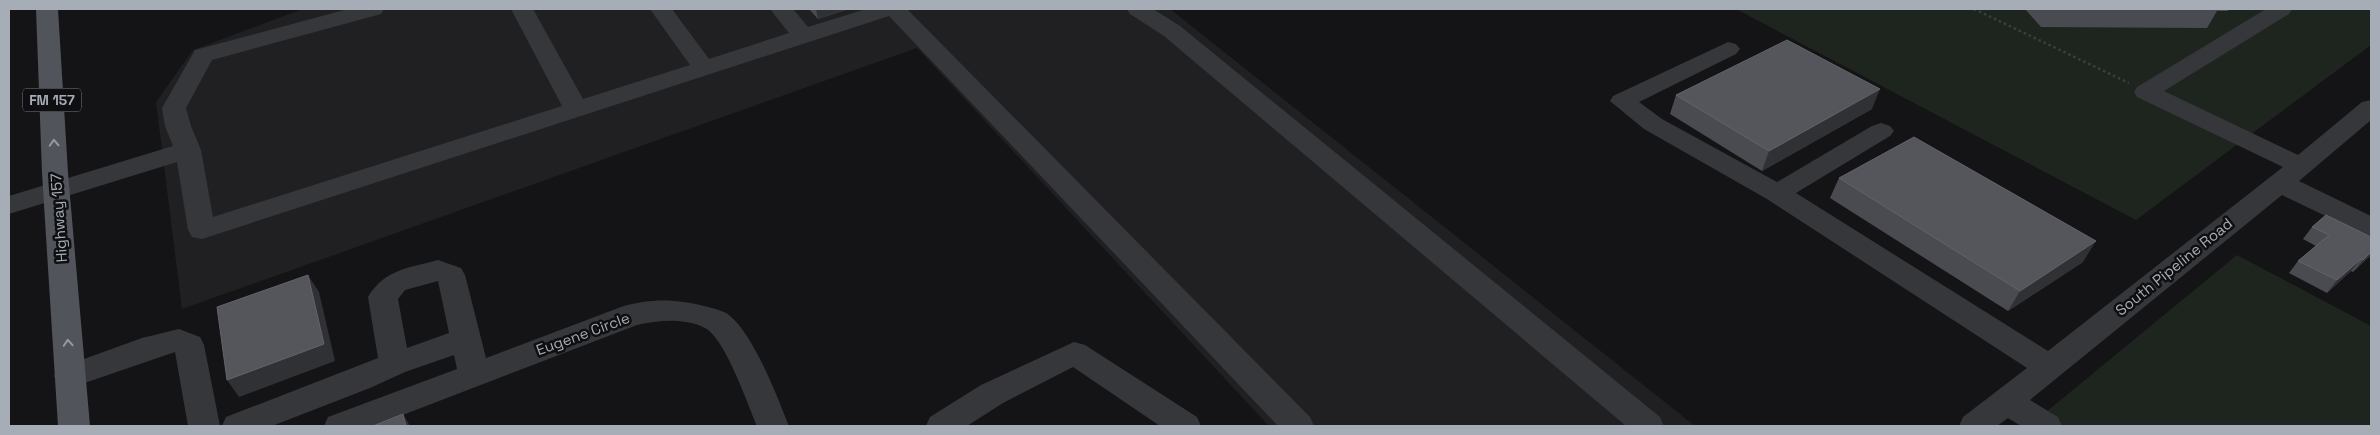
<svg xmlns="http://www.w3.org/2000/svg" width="2380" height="435" font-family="'Space Grotesk',sans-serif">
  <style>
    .built { fill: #202023 }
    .green { fill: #1e251e }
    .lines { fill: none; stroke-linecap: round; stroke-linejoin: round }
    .path { stroke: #3b3e42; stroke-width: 2.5; stroke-dasharray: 2.5 3; stroke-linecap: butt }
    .minor { fill: #35373b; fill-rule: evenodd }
    .major { fill: #51545a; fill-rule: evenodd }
    .wall { fill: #4a4b51 }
    .shaded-wall { fill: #303135 }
    .building { fill: #54565c; stroke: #61646a }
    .oneway { stroke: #959ba4 }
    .labels { text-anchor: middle; stroke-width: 5; stroke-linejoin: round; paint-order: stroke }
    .shield { fill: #0f0f11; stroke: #797e84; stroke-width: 1 }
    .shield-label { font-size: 14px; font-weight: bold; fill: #a6adb6 }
    .street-label { font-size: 15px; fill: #a6adb6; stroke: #0f0f11 }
  </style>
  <rect width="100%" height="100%" fill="#141416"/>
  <!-- built -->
  <path class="built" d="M303 9H1170L1695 426H1269L917 48 182 309 156 102 193 50Z"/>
  <!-- green -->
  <path class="green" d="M1736 9H2371V45L2136 220Z
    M2237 255 2371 326V426H2029Z"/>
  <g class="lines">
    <!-- path -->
    <path class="path" d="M1974 9 2129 83"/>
    <!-- minor -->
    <path class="minor" d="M348 9H384L381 14 212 60 186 108 191 126 201 150 213 217 562 106 511 9H533L583 99 690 65 650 9H672L709 59 789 33 770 9H793L808 27 866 9H907L1310 417 1314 426H1278L889 16 202 239 192 237 188 230 177 162 9 214V196L173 146 165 126 162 108 195 50Z
      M1127 9H1153L1180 26 1660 417 1664 426H1626L1164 36 1130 14Z
      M2266 9H2292L2289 14 2164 91 2298 155 2362 102 2371 100V120L2299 181 2371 216V236L2361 233 2282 195 2030 400 2058 417 2062 426H2021L2008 418 1997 426H1959L1963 417 2027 368 1767 199 1644 129 1610 101 1613 96 1728 42 1736 44 1740 49 1736 54 1639 102 1662 119 1777 182 1872 126 1881 123 1890 126 1894 131 1890 136 1796 193 2048 351 2283 167 2137 97 2134 92 2137 87Z
      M438 260 461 268 465 275 486 358 621 307C652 298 677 299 708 307 715 309 724 311 729 315 754 335 777 396 789 426H757C748 405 725 338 705 328 685 318 659 320 637 325L374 426H324L328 417 457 369 454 355 405 372 370 388 272 426H222L226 417 378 358 368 297C385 269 409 268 438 260ZM438 281 449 333 407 348 398 299 405 290Z
      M179 329 200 337 204 345 220 426H188L175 352 70 388 59 384 54 376 59 368 142 338Z
      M1074 342 1085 345 1197 417 1201 426H1160L1073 367 1003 403 967 426H926L930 417 981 385Z"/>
    <!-- major -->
    <path class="major" d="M36 9H58L68 173 90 426H58L42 173Z"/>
  </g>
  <!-- wall -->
  <path class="wall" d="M809 9H849L818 19Z
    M1994 9H2229L2228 11H2217L2207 28 2041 27 2025 9Z
    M1676 95 1872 109 1762 171 1670 114Z
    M1839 178 2083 262 2008 311 1830 198Z
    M2312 227 2371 255 2353 272 2351 271 2327 293 2289 273 2298 261 2316 246 2303 239Z"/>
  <!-- shaded-wall -->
  <path class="shaded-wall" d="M816 9H849L818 19Z
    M1880 89 1872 109 1762 171 1769 151Z
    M2096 241 2083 262 2008 311 2020 291Z
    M2371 252V255L2353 272 2363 260Z
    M2361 259 2351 271 2327 293 2337 280Z
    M308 275 319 292 335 361 239 397 227 380Z
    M403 414 410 426H406Z"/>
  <!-- building -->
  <path class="building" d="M1787 40 1880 89 1769 151 1676 95Z
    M1914 137 2096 241 2020 291 1839 178Z
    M2326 215 2371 237V252L2363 260 2361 259 2337 280 2298 261 2329 235 2312 227Z
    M308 275 324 344 227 380 217 307Z
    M403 414 406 426H373Z"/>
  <!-- one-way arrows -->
  <defs><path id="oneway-chevron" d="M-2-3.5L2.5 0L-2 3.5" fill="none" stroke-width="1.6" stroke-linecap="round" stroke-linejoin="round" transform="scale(1.25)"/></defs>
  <g class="oneway">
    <use href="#oneway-chevron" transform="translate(54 143) rotate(-93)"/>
    <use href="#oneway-chevron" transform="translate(68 343) rotate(-94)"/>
  </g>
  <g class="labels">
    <!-- shield labels -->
    <rect class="shield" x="23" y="88.5" width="58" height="23" rx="4"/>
    <g class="shield-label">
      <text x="52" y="105">FM 157</text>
    </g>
    <!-- street labels -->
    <g class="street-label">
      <text transform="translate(59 218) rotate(-94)" y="5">Highway 157</text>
      <text transform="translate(2174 267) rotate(-39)" y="5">South Pipeline Road</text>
      <text transform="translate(583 334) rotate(-20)" y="5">Eugene Circle</text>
    </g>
  </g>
  <!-- border -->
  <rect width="2380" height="435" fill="none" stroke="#a6adb6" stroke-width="20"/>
</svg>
